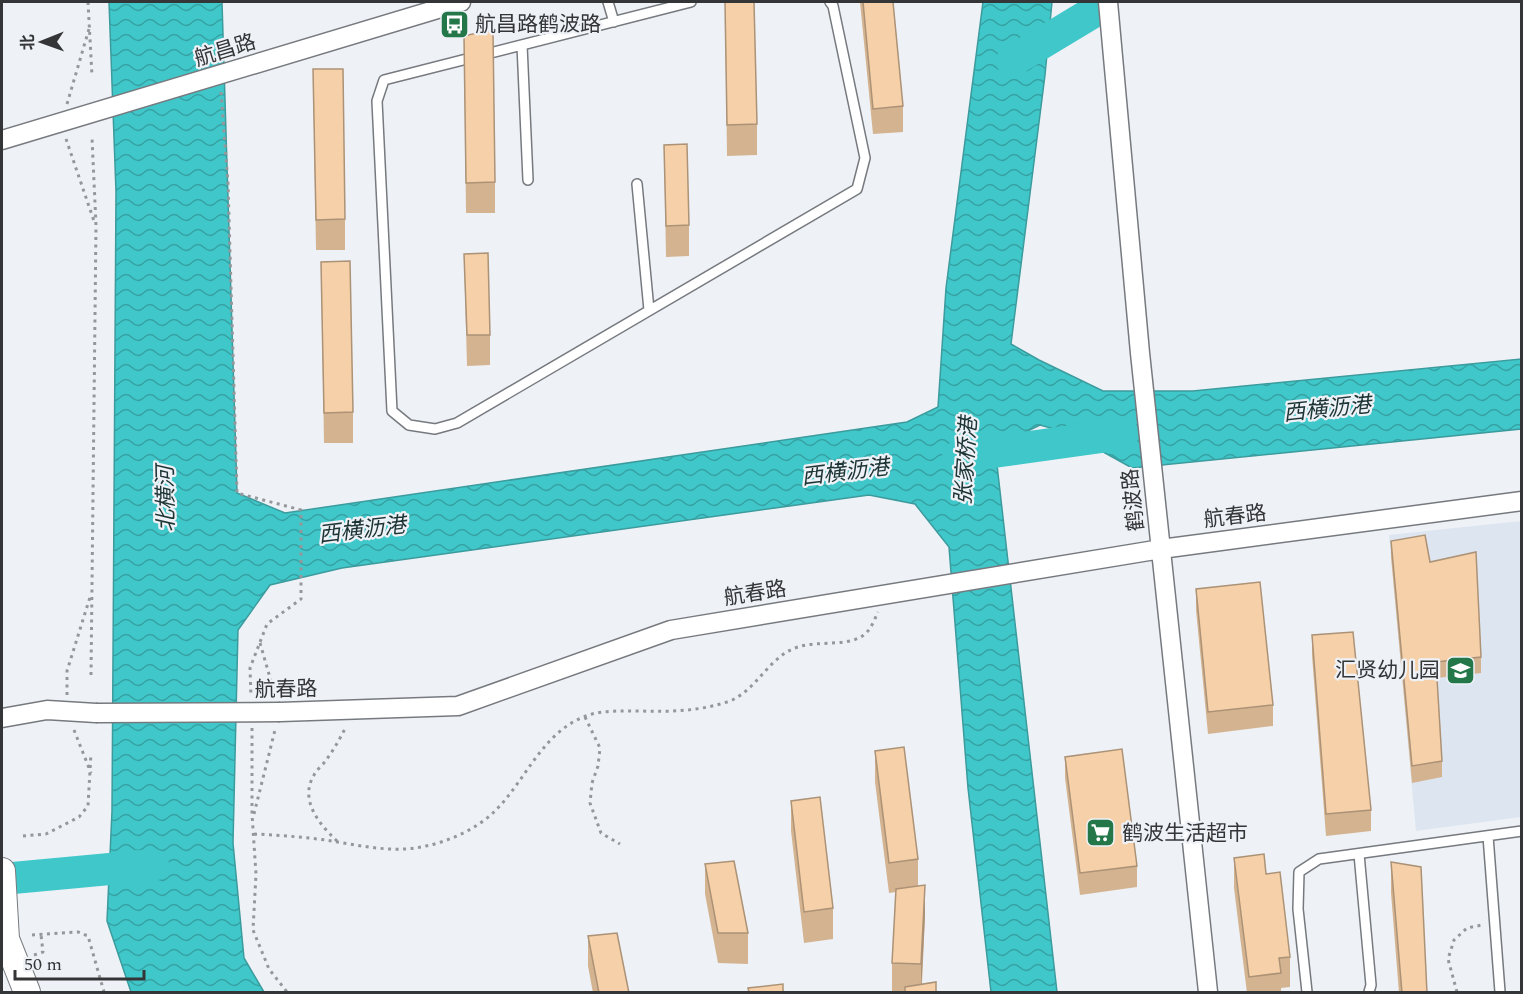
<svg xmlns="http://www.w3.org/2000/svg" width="1523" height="994" font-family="Spectral,'Noto Sans SC',serif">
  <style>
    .built { fill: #dde5f0 }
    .water { fill: url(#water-waves); stroke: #3c9b9d; stroke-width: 1.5 }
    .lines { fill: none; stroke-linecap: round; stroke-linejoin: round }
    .river { stroke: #40c7c9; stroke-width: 32 }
    .lane-casing { stroke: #767a7f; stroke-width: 12 }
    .street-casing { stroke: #767a7f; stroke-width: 21 }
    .secondary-casing { stroke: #767a7f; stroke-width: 28 }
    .path { stroke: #95979b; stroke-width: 3; stroke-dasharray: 3 4.5; stroke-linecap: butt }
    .lane { stroke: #fff; stroke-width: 9 }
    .street { stroke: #fff; stroke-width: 18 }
    .secondary { stroke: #fff; stroke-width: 26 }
    .street-bridge-casing { stroke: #767a7f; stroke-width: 21; stroke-linecap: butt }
    .street-bridge { stroke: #fff; stroke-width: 18 }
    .wall { fill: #d4b390 }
    .shaded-wall { fill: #ac9276 }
    .building { fill: #f6d0a8; stroke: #ac9276; stroke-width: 1.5 }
    .labels { text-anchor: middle; stroke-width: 4.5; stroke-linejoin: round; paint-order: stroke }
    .poi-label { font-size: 21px; fill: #343537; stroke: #eef2f7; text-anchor: start }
    .street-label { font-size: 21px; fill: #343537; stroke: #eef2f7 }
    .water-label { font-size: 22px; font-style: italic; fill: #1d3434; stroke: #eef2f7 }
  </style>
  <defs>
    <pattern id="water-waves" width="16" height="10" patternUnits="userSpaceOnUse" patternTransform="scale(1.5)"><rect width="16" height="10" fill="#40c7c9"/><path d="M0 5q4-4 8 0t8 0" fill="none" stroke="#36a2a4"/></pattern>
  </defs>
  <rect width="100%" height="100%" fill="#eef2f7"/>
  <!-- built -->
  <path class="built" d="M1521 521V817L1416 831 1389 535Z"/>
  <!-- water -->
  <path class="water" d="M109 2H222L237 493 285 513 907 422 938 407 946 288 983 2H1052L1045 75 1011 344 1039 360 1103 391H1193L1521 359V429L1132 468 1069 433 1040 425 1009 440 996 456 1057 992H991L968 788 949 547 915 504 869 495 342 568 270 585 238 630 233 843 244 958 264 992H131L107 921 112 811 116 192Z"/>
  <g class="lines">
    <!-- river -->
    <path class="river" d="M1012 61 1095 11
      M958 457 1123 434
      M2 879 153 865"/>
    <defs>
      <path id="lane" d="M608 2 614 22
        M691 2 384 80 377 101 392 411 409 425 435 429 457 423 857 189 865 158 833 6 830 2
        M522 45 528 180
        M637 184 649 310
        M1488 836 1500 992
        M1359 854 1371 985 1369 992
        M1307 992 1298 909 1299 872 1319 859 1522 831"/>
      <path id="street" d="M1108 2 1140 353 1208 992
        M2 140 461 2
        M280 712 458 706 671 630 1161 549 1522 501
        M2 718 47 710 96 713"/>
      <path id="secondary" d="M2 871 6 939 27 992"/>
    </defs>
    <!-- lane casing -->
    <use href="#lane" class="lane-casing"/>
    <!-- street casing -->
    <use href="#street" class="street-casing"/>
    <!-- secondary casing -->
    <use href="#secondary" class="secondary-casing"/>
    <!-- path -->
    <path class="path" d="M88 2 92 76
      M221 92 228 183 237 493 301 510V599L267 624 250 668 251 697
      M67 104 89 29
      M66 139 94 221
      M260 643 275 695
      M91 675 96 225 92 138
      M67 695V671L91 594
      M585 717 600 748 598 766 592 783 590 803 601 833 620 844
      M252 728V814L256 874 253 930 269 969 287 992
      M74 730 91 773
      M254 814 275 730
      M254 834C278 835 302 837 326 840 358 845 393 854 426 846 450 841 476 829 494 812 527 780 543 728 592 714 608 710 625 711 642 711 671 712 699 711 727 702 757 692 768 656 798 647 818 640 853 648 867 632 872 627 875 618 878 612
      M23 836 46 834 79 817 88 806 91 753
      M337 841C319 824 299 800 314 775 317 769 323 765 326 760 334 750 340 738 346 727
      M32 935 78 932 88 936 104 992
      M34 955 43 952 41 935
      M1457 992 1448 959 1454 940 1467 928 1482 925"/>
    <!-- lane -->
    <use href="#lane" class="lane"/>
    <!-- street -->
    <use href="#street" class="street"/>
    <!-- secondary -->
    <use href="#secondary" class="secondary"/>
    <defs>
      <path id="street-bridge" d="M96 713 280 712"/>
    </defs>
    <!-- street-bridge casing -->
    <use href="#street-bridge" class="street-bridge-casing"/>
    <!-- street-bridge -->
    <use href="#street-bridge" class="street-bridge"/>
  </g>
  <!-- wall -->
  <path class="wall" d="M725 2 757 124V155L727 156Z
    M860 2H893L903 106V132L873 134Z
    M464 36 495 182V213H466Z
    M313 69 345 219V250H316Z
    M664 145 689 225V256L666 257Z
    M464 254 490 335V365L467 366Z
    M321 262 353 412V443H324Z
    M1391 541 1430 562 1481 657V673L1437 678 1442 761V777L1412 783 1391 557Z
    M1196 589 1273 705V726L1208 734 1196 610Z
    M1312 635 1371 810V831L1326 836 1312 656Z
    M875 751 918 859V886L925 916 922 984 936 993H892V963L896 892 889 893 875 782Z
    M1065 757 1137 866V887L1080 895 1065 778Z
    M791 801 833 908V939L804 943 791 831Z
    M1234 858 1266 874 1290 957V987L1281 988V993H1247L1234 888Z
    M1391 862 1427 993H1399L1391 893Z
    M705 864 748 933V964L718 963 705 894Z
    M588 936 629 993H593L588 966Z"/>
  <!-- shaded-wall -->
  <path class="shaded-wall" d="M925 885V916L921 993V964Z"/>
  <!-- building -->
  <path class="building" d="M725 2H754L757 124 727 125Z
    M863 2H893L903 106 873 109Z
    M493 31 495 182 466 183 464 36 481 32Z
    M313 69H343L345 219 316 220Z
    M687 144 689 225 666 226 664 145Z
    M488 253 490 335H467L464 254Z
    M350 261 353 412 324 413 321 262Z
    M1425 535 1430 562 1476 552 1481 657 1436 662 1442 761 1412 766 1391 541Z
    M1260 582 1273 705 1208 712 1196 589Z
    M1353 632 1371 810 1326 814 1312 635Z
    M904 747 918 859 889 863 875 751Z
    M1122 749 1137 866 1080 873 1065 757Z
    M820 797 833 908 804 912 791 801Z
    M1264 854 1266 874 1280 872 1290 957 1279 958 1281 973 1249 977 1234 858Z
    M734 861 748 933H718L705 864Z
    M1391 862 1421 867 1427 993H1402Z
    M925 885 921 964 892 963 896 889Z
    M617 933 629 993H599L588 936Z
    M936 982V993H905V987Z
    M783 984V993H749L748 988Z"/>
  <!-- icons -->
  <defs>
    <symbol id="bus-square" viewBox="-11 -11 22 22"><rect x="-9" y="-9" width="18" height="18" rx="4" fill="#237749" stroke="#eef2f7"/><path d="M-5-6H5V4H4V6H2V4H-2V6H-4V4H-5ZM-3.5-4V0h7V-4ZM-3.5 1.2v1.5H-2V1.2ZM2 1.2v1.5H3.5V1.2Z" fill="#fff"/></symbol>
    <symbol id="school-square" viewBox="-11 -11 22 22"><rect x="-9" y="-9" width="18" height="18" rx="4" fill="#237749" stroke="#eef2f7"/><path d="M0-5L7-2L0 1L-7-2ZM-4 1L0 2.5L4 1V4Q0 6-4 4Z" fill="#fff"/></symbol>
    <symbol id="supermarket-square" viewBox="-11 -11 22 22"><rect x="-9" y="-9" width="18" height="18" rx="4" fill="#237749" stroke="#eef2f7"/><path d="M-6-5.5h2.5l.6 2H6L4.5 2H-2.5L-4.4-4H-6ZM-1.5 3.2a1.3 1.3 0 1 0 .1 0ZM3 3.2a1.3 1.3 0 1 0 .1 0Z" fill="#fff"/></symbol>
  </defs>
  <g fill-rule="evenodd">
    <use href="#bus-square" x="438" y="8" width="33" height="33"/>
    <use href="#school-square" x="1444" y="654" width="33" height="33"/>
    <use href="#supermarket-square" x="1084" y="816" width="33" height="33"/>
  </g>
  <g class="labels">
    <!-- poi labels -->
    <g class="poi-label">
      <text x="475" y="31">航昌路鹤波路</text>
      <text x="1440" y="677" text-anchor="end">汇贤幼儿园</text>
      <text x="1122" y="840">鹤波生活超市</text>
    </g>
    <!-- street labels -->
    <g class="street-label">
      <text transform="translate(225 50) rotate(-17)" y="7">航昌路</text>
      <text transform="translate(1133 500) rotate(-96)" y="7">鹤波路</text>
      <text transform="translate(1235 516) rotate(-7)" y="7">航春路</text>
      <text transform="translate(755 593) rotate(-9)" y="7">航春路</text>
      <text transform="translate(286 689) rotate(-1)" y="7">航春路</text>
    </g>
    <!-- water labels -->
    <g class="water-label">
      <text transform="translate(1327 408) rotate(-6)" y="8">西横沥港</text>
      <text transform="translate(965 461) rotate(-86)" y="8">张家桥港</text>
      <text transform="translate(845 471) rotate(-7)" y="8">西横沥港</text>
      <text transform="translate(165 499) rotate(-91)" y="8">北横河</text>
      <text transform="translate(362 529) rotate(-7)" y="8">西横沥港</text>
    </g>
  </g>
  <!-- border -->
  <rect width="1523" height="994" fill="none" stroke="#343537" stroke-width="6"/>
  <!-- north arrow -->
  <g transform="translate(42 42) rotate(269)" stroke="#eef2f7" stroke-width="4.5" paint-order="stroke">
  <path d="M0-4.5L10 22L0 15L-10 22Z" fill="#343537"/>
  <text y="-9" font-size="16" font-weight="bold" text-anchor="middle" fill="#343537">北</text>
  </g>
  <!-- scale -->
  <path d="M15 970v9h129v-9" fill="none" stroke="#343537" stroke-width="3"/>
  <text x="24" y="970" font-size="18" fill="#343537" stroke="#eef2f7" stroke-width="4.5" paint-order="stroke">50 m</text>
</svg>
